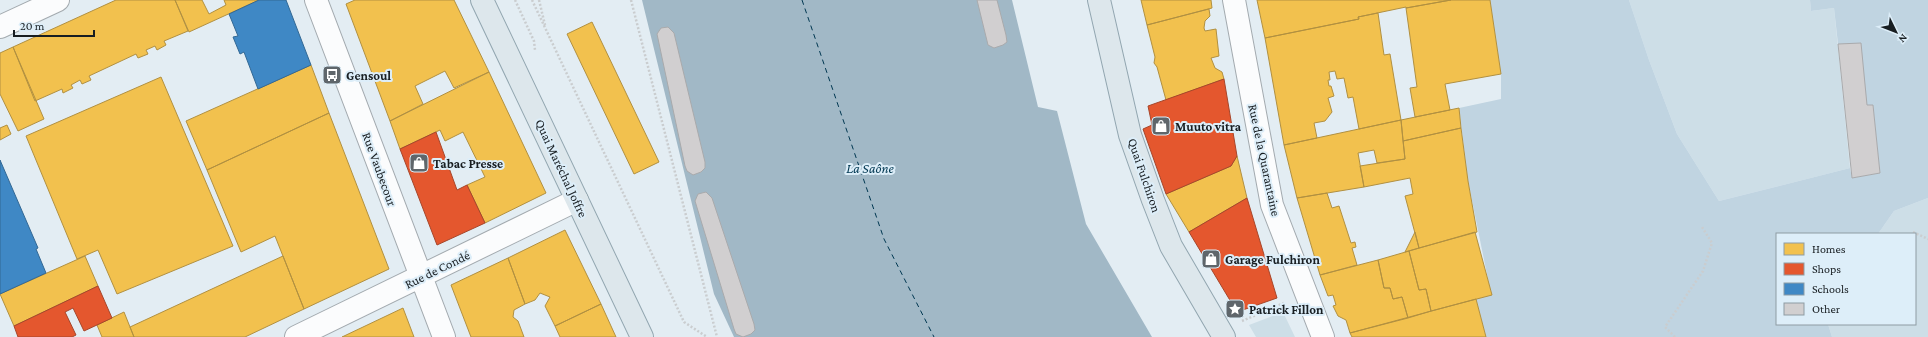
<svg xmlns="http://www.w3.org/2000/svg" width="1928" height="337" font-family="'Crimson Pro',serif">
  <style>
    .green { fill: #cddee7 }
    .forest { fill: #c0d4e1 }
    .water { fill: #a1b8c6 }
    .homes { fill: #f2c14e; stroke: #b19041 }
    .shops { fill: #e4572e; stroke: #a7462a }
    .schools { fill: #3f88c5; stroke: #336894 }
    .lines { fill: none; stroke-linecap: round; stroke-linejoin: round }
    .ferry { stroke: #003751; stroke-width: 1; stroke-dasharray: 5 4; stroke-linecap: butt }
    .building { fill: #d1cfd0; stroke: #a9aaac }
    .minor-casing { stroke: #a3aaaf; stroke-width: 24 }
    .primary-casing { stroke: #92a6b0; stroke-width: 24 }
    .path { stroke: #cacdcf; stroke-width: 2.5; stroke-dasharray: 2 2; stroke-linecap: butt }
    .minor { stroke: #fbfcfd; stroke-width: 22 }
    .primary { stroke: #dde7ec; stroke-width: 22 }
    .labels { text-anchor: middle; stroke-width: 4; stroke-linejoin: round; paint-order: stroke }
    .poi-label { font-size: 13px; font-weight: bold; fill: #181e22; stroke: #ddeef9; text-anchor: start }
    .street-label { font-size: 13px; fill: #181e22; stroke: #ddeef9 }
    .water-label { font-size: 14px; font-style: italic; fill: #003751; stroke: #ddeef9 }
  </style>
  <rect width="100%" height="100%" fill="#e3edf3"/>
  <!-- green -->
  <path class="green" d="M1629 0H1810L1811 11 1834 8 1850 168 1719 201 1677 134 1649 60Z
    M1928 198V337H1832L1828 324H1915V234H1878L1894 211Z
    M1283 312 1295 337H1256L1249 325Z"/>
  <!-- forest -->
  <path class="forest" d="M1490 0H1629L1649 60 1677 134 1719 201 1850 168 1852 178 1880 173 1873 105H1867L1838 44 1834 8 1811 11 1810 0H1928V198L1894 211 1878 234H1777V324H1828L1832 337H1486L1476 299 1491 294 1468 181 1459 108 1501 99V74Z"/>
  <!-- water -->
  <path class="water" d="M642 0H1012L1038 107 1057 111 1086 224 1152 337H734L714 294Z"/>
  <!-- homes -->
  <path class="homes" d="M116 0H175L188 31 164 41 166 45 157 50 155 46 146 50 148 54 138 58 136 54 89 76 91 80 82 84 80 80 71 85 73 88 63 93 62 89 35 101 13 47Z
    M175 0H202L209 14 226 5 224 0H259L189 32Z
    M355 0H454L489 72 454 88 445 71 415 86 423 104 390 121 346 4Z
    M1141 0H1211L1212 8 1147 25Z
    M1257 0H1451L1406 8V7L1358 17 1359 19 1265 38Z
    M1451 0H1490L1501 74 1445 84 1450 110 1415 117 1410 88 1417 87 1406 8Z
    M1209 9 1210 16 1205 21 1204 28 1205 31 1216 29 1219 56 1211 58 1215 68 1222 72 1224 79 1166 100 1157 67 1154 63 1155 57 1147 25Z
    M1378 13 1384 55 1390 54 1401 120 1359 129 1353 97 1348 98 1344 78 1337 79 1335 71 1329 72 1330 80H1328L1329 86H1331L1334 96 1328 98 1332 112 1325 121 1314 123 1317 138 1284 145 1265 38 1359 19 1358 17Z
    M592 22 659 162 634 174 567 34Z
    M13 47 44 119 18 131 0 94V53Z
    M311 65 329 113 207 170 186 121Z
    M489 72 546 193 485 223 467 185 485 177 463 132 445 141 440 130 400 149 390 121Z
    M161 77 233 246 117 294 98 250 77 259 26 136Z
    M1459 108 1461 128 1403 141 1401 120Z
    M329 113 389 269 304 309 275 236 241 252 207 170Z
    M1401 120 1405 159 1377 163 1374 150 1358 153 1364 187 1297 198 1284 145Z
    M7 125 11 134 0 140V128Z
    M1461 128 1468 181 1477 232 1419 248 1405 196 1413 194 1410 178 1364 187 1360 166 1405 159 1403 141Z
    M1237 156 1247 198 1189 232 1166 194 1231 166Z
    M1327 193 1332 208 1339 206 1351 243 1355 242 1356 247 1352 248 1357 265 1320 275 1297 198Z
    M565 230 601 304 555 326 545 306 550 297 540 293 535 300 525 304 508 258Z
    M1415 232 1419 248 1405 252Z
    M1475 232 1492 295 1431 311 1426 289 1419 290 1409 251Z
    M1409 251 1419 290 1426 289 1431 311 1408 318 1402 297 1393 299 1390 288H1384L1378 260Z
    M85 256 98 286 14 326 0 294Z
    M283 256 304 309 245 337H134L130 327Z
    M508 258 525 304 514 310 513 317 518 321 524 337H471L451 285Z
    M1378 260 1384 288H1390L1393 299 1402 297 1408 318 1350 333 1346 320 1338 316 1333 306 1336 305 1333 295 1328 296 1320 275Z
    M1476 299 1486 337H1352L1350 333Z
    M601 304 616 337H560L555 326Z
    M403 308 414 337H342Z
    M124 312 134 337H102L97 325Z"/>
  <!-- shops -->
  <path class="shops" d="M1224 79 1237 156 1231 166 1166 194 1143 129 1152 125 1148 106Z
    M436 132 457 190 467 185 485 223 437 245 400 149Z
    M1247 198 1277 298 1237 312 1189 232Z
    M98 286 112 318 84 331 73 308 65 312 76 335 72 337H18L14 326Z"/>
  <!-- schools -->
  <path class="schools" d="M259 0H286L311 65 258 89 244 52 240 54 233 37 238 36 229 14Z
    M0 160 38 248 36 249 46 273 0 294Z"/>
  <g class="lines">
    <!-- ferry -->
    <path class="ferry" d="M802 0 884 239 934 337"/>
  </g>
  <!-- building -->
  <path class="building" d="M977 0H997L1006 35 1007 42 1003 45 994 48 988 45Z
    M668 27 674 33 705 162V168L701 172 693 175 687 171 685 166 657 34 661 28Z
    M1861 43 1867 105H1873L1880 173 1852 178 1838 44Z
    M706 192 712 198 754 324 755 330 751 334 743 337 736 334 734 329 695 201 698 194Z"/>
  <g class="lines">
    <defs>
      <path id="minor" d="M316 0 444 337
        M1234 0 1272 205 1323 337
        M0 27 58 0
        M296 337 577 200"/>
      <path id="primary" d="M482 0 642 337
        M1099 0 1130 135 1153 200 1171 246 1224 337"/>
    </defs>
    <!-- minor casing -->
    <use href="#minor" class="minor-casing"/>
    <!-- primary casing -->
    <use href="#primary" class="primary-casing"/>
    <!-- path -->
    <path class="path" d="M515 0 534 41 535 50
      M532 0 684 322 707 337
      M539 0 545 25
      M631 0 717 337
      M1913 232 1928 239
      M1242 321 1284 303
      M1675 337 1665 327 1703 271 1712 243 1702 227"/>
    <!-- minor -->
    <use href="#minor" class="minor"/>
    <!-- primary -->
    <use href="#primary" class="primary"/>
  </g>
  <!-- icons -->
  <defs>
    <symbol id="bus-square" viewBox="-11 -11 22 22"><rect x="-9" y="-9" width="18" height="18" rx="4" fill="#5f666b" stroke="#ddeef9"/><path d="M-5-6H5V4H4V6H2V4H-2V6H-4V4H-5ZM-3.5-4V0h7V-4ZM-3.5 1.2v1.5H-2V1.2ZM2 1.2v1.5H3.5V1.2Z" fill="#fff"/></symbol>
    <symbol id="shop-square" viewBox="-11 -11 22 22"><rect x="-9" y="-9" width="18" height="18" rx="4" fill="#5f666b" stroke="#ddeef9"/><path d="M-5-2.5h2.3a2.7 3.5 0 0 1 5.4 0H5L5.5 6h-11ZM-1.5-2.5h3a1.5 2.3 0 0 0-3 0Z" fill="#fff"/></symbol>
    <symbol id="sight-square" viewBox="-11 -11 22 22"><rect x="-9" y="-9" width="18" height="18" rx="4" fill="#5f666b" stroke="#ddeef9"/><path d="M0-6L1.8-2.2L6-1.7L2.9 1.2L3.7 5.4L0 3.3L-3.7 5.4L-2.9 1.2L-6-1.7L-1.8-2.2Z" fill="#fff"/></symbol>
  </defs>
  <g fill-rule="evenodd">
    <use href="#bus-square" x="321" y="64" width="22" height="22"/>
    <use href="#shop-square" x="1150" y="115" width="22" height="22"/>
    <use href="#shop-square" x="408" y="152" width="22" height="22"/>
    <use href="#shop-square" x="1200" y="248" width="22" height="22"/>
    <use href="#sight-square" x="1224" y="298" width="22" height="22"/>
  </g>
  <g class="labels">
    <!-- poi labels -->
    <g class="poi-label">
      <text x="346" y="80">Gensoul</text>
      <text x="1175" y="131">Muuto vitra</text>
      <text x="433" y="168">Tabac Presse</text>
      <text x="1225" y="264">Garage Fulchiron</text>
      <text x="1249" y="314">Patrick Fillon</text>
    </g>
    <!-- street labels -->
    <g class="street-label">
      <text transform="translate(1265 160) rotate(78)" y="5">Rue de la Quarantaine</text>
      <text transform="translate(562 168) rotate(65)" y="5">Quai Maréchal Joffre</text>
      <text transform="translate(380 169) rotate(70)" y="5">Rue Vaubecour</text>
      <text transform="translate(1145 175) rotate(71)" y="5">Quai Fulchiron</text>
      <text transform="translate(437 269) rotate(-26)" y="5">Rue de Condé</text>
    </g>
    <!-- water labels -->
    <g class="water-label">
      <text x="870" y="173">La Saône</text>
    </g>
  </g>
  <!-- legend -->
  <rect x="1776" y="233" width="140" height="92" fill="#ddeef9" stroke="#8e9ba3"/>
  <rect x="1784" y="243" width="20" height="12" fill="#f2c14e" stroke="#8e9ba3"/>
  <text x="1812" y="253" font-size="12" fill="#181e22">Homes</text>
  <rect x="1784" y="263" width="20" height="12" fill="#e4572e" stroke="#8e9ba3"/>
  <text x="1812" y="273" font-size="12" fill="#181e22">Shops</text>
  <rect x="1784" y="283" width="20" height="12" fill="#3f88c5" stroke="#8e9ba3"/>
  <text x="1812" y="293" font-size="12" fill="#181e22">Schools</text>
  <rect x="1784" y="303" width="20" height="12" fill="#d1cfd0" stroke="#8e9ba3"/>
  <text x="1812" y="313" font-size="12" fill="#181e22">Other</text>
  <!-- north arrow -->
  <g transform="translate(1896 32) rotate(133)" stroke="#ddeef9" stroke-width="3" paint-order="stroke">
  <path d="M0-3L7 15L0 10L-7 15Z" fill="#181e22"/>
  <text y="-6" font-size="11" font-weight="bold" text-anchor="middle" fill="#181e22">N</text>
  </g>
  <!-- scale -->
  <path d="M14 30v6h80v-6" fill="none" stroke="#181e22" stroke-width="2"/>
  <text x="20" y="30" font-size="12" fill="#181e22" stroke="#ddeef9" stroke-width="3" paint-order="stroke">20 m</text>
</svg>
